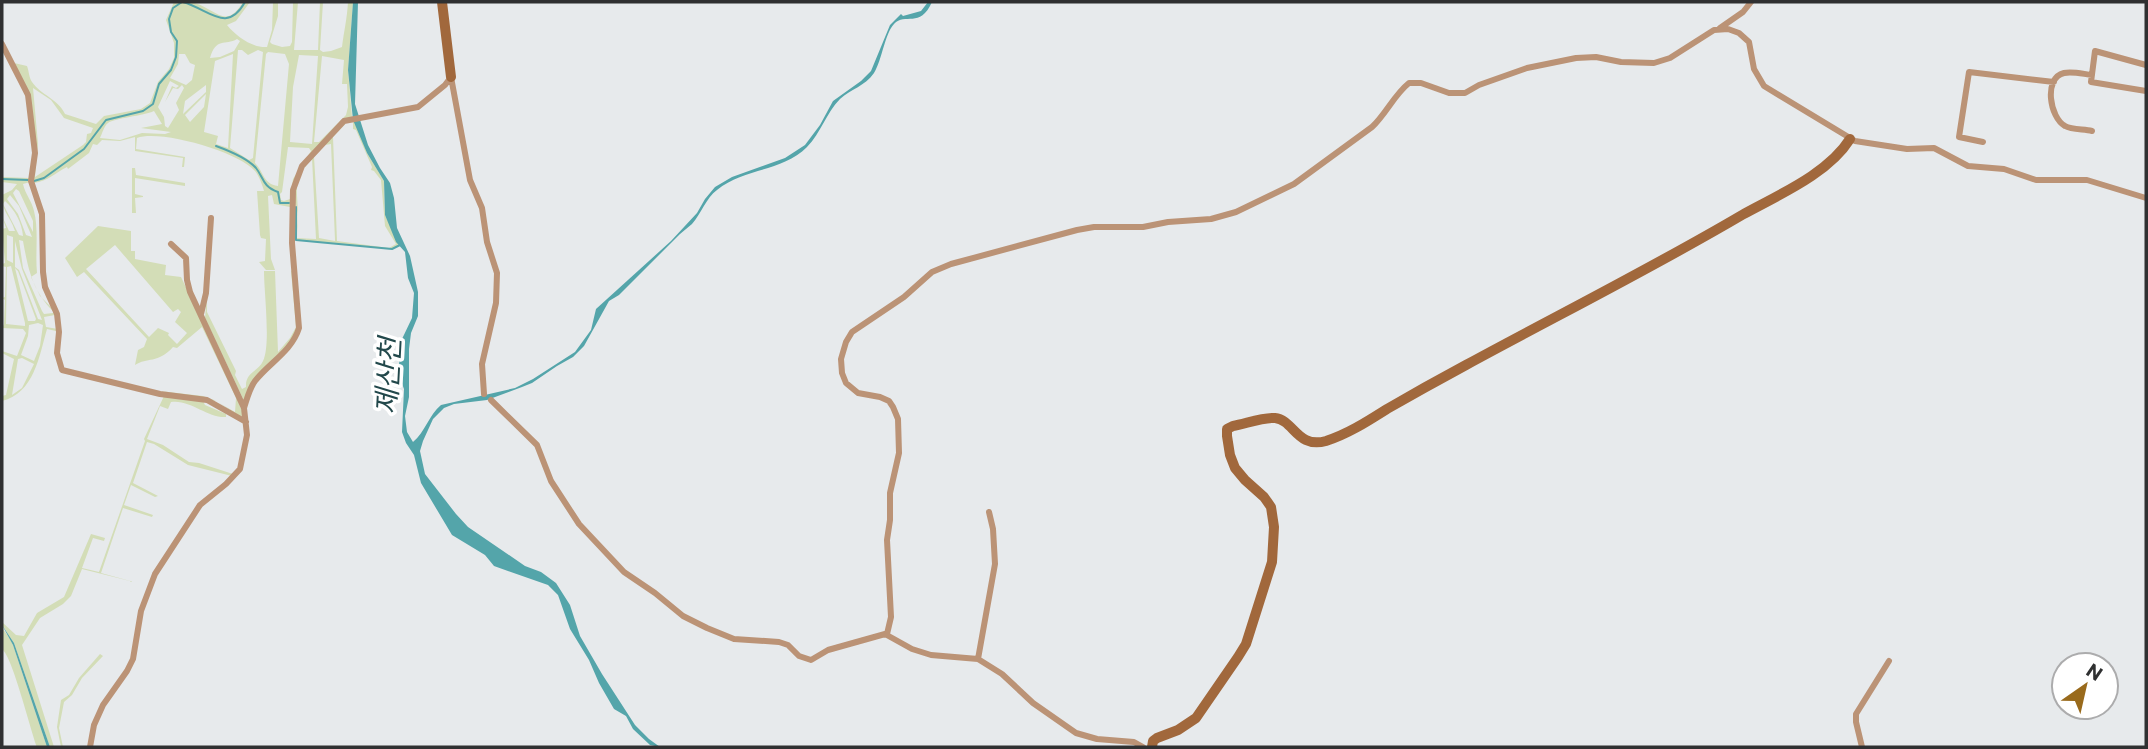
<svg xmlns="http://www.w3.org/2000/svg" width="2148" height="749" font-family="Commissioner,'Noto Sans KR',sans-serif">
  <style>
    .green { fill: #d3ddb7; fill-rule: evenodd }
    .water { fill: #54a5aa }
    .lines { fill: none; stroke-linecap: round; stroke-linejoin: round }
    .stream { stroke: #54a5aa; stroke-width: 2 }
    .street { stroke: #bb9376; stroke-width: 6 }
    .secondary { stroke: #a1683c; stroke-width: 10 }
    .labels { text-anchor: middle; stroke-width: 7; stroke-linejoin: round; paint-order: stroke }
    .water-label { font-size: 28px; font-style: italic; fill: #22484b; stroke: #fff }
  </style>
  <rect width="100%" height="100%" fill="#e7eaec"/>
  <!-- green -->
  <path class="green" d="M174 2C181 2 188 1 195 3 217 10 226 30 243 2H250L236 21 227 25C236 36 252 48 267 47L272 30 273 2H278V16L270 42 272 44 282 47 290 46 292 42 293 2H298L294 50H318L320 2H323L320 50 323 52 331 51 342 47C344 31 347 19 348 2H353L348 70 352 117 344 120 294 180 291 268 290 207 274 204 272 195 268 196 271 259 275 270H266L259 262 265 261 266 239 261 238 260 235 257 191H264C262 184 259 176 255 171 239 152 160 129 137 138L136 149 185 157 184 167H182L183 158 135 151V137L120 141 102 140 97 145 93 144 89 153 68 169 67 167C55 173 48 181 34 183L43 233 32 181 36 157 29 98 2 38 14 63 27 66C29 71 29 78 32 82 41 95 58 99 65 114L96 124 104 116 141 109 150 103 158 82 169 69 174 58V43L166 20ZM237 39 240 41 234 51 220 57 210 58C216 37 225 46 237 39ZM238 50H242L248 55 258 50 263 52 253 158 249 160 230 148ZM268 52 285 54 289 64 278 186C263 184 264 172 255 163L266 54ZM179 54H185L190 63 195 65 192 80 186 85 170 78 178 64ZM233 54 228 148 216 144 218 136 204 132 215 61ZM299 55 318 56 312 144 290 142 293 87ZM322 56 344 60 342 84H347L348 107 346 115 319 142H314ZM170 81 179 86 176 88 172 86 165 102 173 88 178 89 182 85 184 88 176 103 179 110 168 128 165 126 164 117 158 107ZM206 85V92L183 114 185 101ZM33 88 51 100 64 118 93 128 91 133 87 134 86 142 83 145 35 177 38 144ZM206 94 204 107 190 122 185 115ZM154 111 162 124 141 128 171 132 165 134 142 133 120 140 100 138C102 134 104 126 108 123 115 118 143 116 154 111ZM288 147 309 148 311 151 293 179 290 199 284 201 281 200 280 194 282 192Z
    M348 120H355L367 153 384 181 385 215 399 245 392 249 296 240V238C296 230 299 218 297 210 295 203 293 197 294 189 297 165 329 134 348 120ZM348 121 353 122V129L356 130 372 167 371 170 374 171 381 180 385 226 396 244 389 248 337 241 333 137ZM331 144 335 240V241L319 238 314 157 325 145ZM312 158 316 239 297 238C297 230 298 223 298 215 298 194 291 173 312 158Z
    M132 168H135L136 175 185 183V186L135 178V194L143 196V197L135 198 136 213H132Z
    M2 177 29 178 30 182 23 184C25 194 32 201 34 211 39 231 35 253 37 273L31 277 40 296 52 308 55 315 44 317 46 327 58 329 56 331 47 329C39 357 34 393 2 401V396L6 395 14 359 2 353V351L17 356 26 333 23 329 2 328 4 324 5 300 2 298 5 297 6 267 2 266V264L5 263 2 229 6 228 2 216 9 231H15C10 215 2 213 2 195L12 190 17 184 2 182ZM16 189 19 191 33 221V232L13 193ZM10 195 19 206 32 237 26 235 18 214 7 199ZM5 201C15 210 22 223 23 236L19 235 3 204ZM7 235 13 237V263L7 260ZM19 240 23 241C28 268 32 290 53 311V313L44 314 42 311 23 268ZM15 241 22 269 42 320 38 319 19 270 15 267ZM11 266 25 323V326L6 324 7 267ZM15 268 18 271 36 319 35 321H28ZM38 323 43 325 40 346 34 361 21 355 28 336 29 325ZM22 358 34 364 22 388 12 395 18 359Z
    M98 226 131 231V251H135V259L166 265 165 275 181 277 224 366 242 411V416L241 417 216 401 160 391 203 396 214 400 235 412 236 398 202 327 177 348 173 347C158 364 147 357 135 365L138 350 144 347 147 339 84 272 77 277 65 258ZM115 245 173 312 178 309 181 312 175 322 187 333 177 344 168 335 169 333 158 328 149 337 86 269Z
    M293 270 298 325 295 336 265 369 244 401 205 318 207 296V312L236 371 235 375 242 389 246 387C245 372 258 372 263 361 271 345 264 292 264 271H275L278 352 290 338 296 327 291 271Z
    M164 396 203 401 205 405 226 414V417C207 418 190 399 171 402L168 409 160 406 147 439 163 445 189 462 199 463 233 474 232 476 188 465 154 444 147 442 133 483 158 496 155 497 131 485 124 505 153 515 152 517 123 508 101 573 134 582 82 569 71 596 63 604 40 618 22 645 54 747H50L14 643 2 625V622L16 635 24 636 37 613 64 597 91 534 105 538 104 541 93 538 82 568 99 572 145 441 144 439Z
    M2 628 9 637 13 645 47 747H37C30 729 13 658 2 649Z
    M100 654 103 656 82 678 72 695 64 702 59 728 63 747H61L57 727 61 700 69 695 79 678Z"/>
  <!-- water -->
  <path class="water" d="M353 2H358L355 104 368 145 380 168 390 183 394 198 397 228 410 256 418 292V316L411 333 409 349V397L405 416 407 432 413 442C425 432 429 415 441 405L515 388 533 379 575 352 591 330 596 309 671 241 697 213 705 199 715 187 732 177 785 158 805 145 820 125 833 101 861 81 871 71 890 25 901 14 903 16 921 11 928 2H932C920 29 905 12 894 24 885 33 882 60 874 73 865 86 851 89 840 99 826 113 821 133 807 147 782 172 744 168 717 190 706 198 701 214 692 224L680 234 619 295 609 301 584 346 573 357 557 366 532 383 522 387 487 400 454 404 444 408 433 419 423 441 420 451 425 474 456 514 468 527 525 566 541 572 556 583 570 605 580 636 602 674 635 725 649 739 660 747 650 745 633 729 626 716 614 709 599 683 589 660 570 629 558 595 548 585 494 566 485 555 452 535 421 483 414 455 406 443 402 432 404 389 398 373 402 339 412 318 414 293 408 278 405 252 396 242 385 215 384 181 367 153 353 120 348 70Z
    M2 625 14 643 50 747H47L13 645Z"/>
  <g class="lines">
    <!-- stream -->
    <path class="stream" d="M183 2C210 10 227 34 245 2
      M216 146C227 150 248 159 256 168 264 178 262 186 278 192L280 203H289
      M2 179 28 180
      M34 181 44 178 84 149 106 120 143 111 153 104 159 84 171 70 176 57 177 41 171 32 169 19 173 8 182 2
      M296 207V240L392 249 400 245"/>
    <!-- street -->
    <path class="street" d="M1720 28 1743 12 1751 2
      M2 44 28 95 35 153 31 181 42 214 43 272 45 287 57 314 59 332 57 353 62 370 160 394 207 400 246 422
      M2146 65 2095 51 2091 82 2146 91
      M2092 75C2083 74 2072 71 2064 73 2043 78 2050 118 2065 126 2072 130 2084 129 2092 131
      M451 77 470 180 482 208 487 242 497 273 496 303 482 364 484 394
      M1983 142 1959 137 1969 72 2054 82
      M201 314 206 293 211 218
      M491 400 537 445 551 481 579 524 624 572 655 593 683 616 707 628 734 639 779 642 788 645 799 656 811 660 828 650 885 634 912 649 931 655 978 659 1002 674 1033 703 1076 733 1097 739 1134 742 1143 747
      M244 408C247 399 249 389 255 381 269 363 292 351 299 328L292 243 293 190 302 166 344 121 418 107 445 85 451 77
      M887 634 891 617 887 540 890 520V493L899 453 898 419 893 407 889 401 880 397 858 393 846 383 842 373 841 359 846 342 852 332 904 297 932 272 951 264 1077 230 1094 227H1143L1168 222 1211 219 1236 212 1294 184 1372 127C1386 114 1394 95 1409 83H1421L1449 93H1465L1479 85 1527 68 1576 58 1596 57 1621 62 1654 63 1670 58 1714 30 1728 29 1739 33 1749 42 1754 69 1764 86 1855 141 1907 149 1934 148 1968 166 2004 169 2036 180H2087L2146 198
      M978 659 995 564 993 529 989 512
      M90 747 94 725 103 705 127 671 133 659 141 611 155 574 200 505 226 484 240 469 247 435 244 408 190 292 187 280 186 258 171 244
      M1862 747 1856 722V714L1889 661"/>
    <!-- secondary -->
    <path class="secondary" d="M442 2 451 77
      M1152 747 1153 741 1157 738 1178 730 1196 718 1238 657 1246 644 1272 562 1274 527 1271 507 1264 497 1245 480 1235 468 1230 455 1227 436V429L1233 426C1245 424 1263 417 1275 418 1294 420 1297 449 1326 441 1348 434 1368 421 1387 409 1413 394 1440 379 1466 365 1558 315 1652 268 1742 215 1778 195 1828 174 1850 139"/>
  </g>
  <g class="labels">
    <!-- water labels -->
    <g class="water-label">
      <text transform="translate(388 376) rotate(-87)" y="10">제산천</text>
    </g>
  </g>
  <!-- border -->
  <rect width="2148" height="749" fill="none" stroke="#2f3031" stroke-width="7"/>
  <!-- north arrow -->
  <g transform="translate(2085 686) rotate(34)"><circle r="33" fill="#ffffff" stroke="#acacad" stroke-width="2"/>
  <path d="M0-5L12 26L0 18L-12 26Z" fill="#996a1c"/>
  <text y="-10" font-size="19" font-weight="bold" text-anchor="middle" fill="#2f3031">N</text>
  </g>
</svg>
